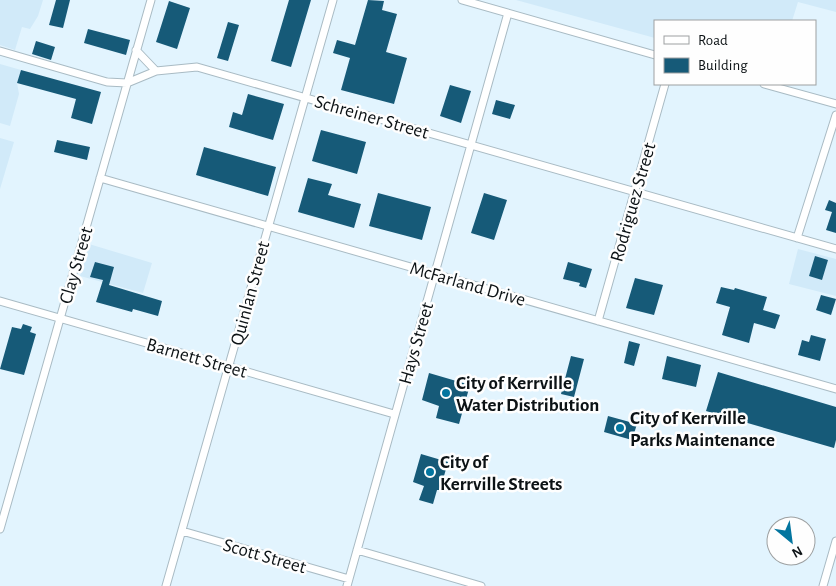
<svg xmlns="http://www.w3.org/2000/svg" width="836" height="586" font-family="'Alegreya Sans',sans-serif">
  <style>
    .built { fill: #d1eaf9 }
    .building { fill: #165a78 }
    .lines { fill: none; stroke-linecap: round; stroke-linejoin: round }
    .street-casing { stroke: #a9bbc4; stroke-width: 9 }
    .street { stroke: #fff; stroke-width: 7 }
    .poi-dot { fill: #03759f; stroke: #fefefe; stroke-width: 2 }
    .labels { text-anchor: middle; stroke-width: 5; stroke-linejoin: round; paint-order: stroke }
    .street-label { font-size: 19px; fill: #0c1215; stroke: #fefefe }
    .poi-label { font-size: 19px; font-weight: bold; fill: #0c1215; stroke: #fefefe; text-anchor: start }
  </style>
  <rect width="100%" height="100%" fill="#e2f4fe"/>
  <!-- built -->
  <path class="built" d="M0 0H43L38 16 30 29 22 27 15 50 0 45Z
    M516 0H836V12L798 2 792 21H655V38Z
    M0 64 21 70 17 83 19 94 10 126 0 123Z
    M0 138 14 142 0 189Z
    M89 244 152 263 143 293 80 276Z
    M798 249 836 259V296L789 284Z"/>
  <!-- building -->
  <path class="building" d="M56 0H70L63 28 49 25Z
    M289 0H311L291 67 271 61Z
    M368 0 384 1 382 10 397 14 386 52 407 58 394 104 341 90 350 58 333 53 337 40 355 45Z
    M169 1 190 8 177 49 156 42Z
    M228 22 239 25 228 61 217 58Z
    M88 29 130 40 126 55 84 43Z
    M36 41 55 47 51 60 32 54Z
    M21 70 101 92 92 124 71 118 76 99 17 83Z
    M450 85 471 91 461 123 440 116Z
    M248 94 284 104 273 140 229 127 233 112 242 115Z
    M496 100 515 105 510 119 492 114Z
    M321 130 366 142 357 174 312 161Z
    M57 140 90 147 87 160 54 152Z
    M204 147 276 167 268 196 196 175Z
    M308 178 332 184 328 195 361 204 354 228 298 212Z
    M378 193 431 207 422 240 369 226Z
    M484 193 507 200 494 240 471 233Z
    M829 200 836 203V233L826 230 832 212 825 210Z
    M815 256 828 260 822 280 809 276Z
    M95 262 114 267 109 285 162 301 158 316 133 309 132 312 96 302 103 280 90 277Z
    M568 262 592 269 586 288 579 286 580 283 563 279Z
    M635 278 663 285 654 315 626 308Z
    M721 287 734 290 735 288 767 297 763 310 780 315 775 329 754 323 749 343 722 335 730 307 716 303Z
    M821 295 836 299 831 315 816 310Z
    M23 324 32 327 30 332 36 334 24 375 0 369 12 327 21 329Z
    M811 335 826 339 820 361 798 355 802 340 809 342Z
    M629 341 640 344 634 366 624 363Z
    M571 356 584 359 574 397 561 394Z
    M667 356 701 365 696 387 662 379Z
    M718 372 836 407V440L834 448 706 411Z
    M429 373 470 385 459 424 436 418 439 406 422 400Z
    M608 416 637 424 632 440 604 432Z
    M421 454 448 462 440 490H437L433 504 419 500 424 486 413 482Z"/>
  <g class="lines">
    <defs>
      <path id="street" d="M462 0 655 55
        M136 50 156 71
        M0 51 107 82 127 83 156 71 197 67 836 249
        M764 84 836 104
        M100 178 836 389
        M797 238 836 115
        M0 301 394 414
        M598 321 665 84
        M0 529 151 0
        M182 531 349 579
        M357 550 481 586
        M166 586 333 0
        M347 586 508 13
        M823 586 836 541"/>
    </defs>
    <!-- street casing -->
    <use href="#street" class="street-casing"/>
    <!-- street -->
    <use href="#street" class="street"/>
  </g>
  <!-- markers -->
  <g class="poi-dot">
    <circle cx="446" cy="393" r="5"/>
    <circle cx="620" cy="428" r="5"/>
    <circle cx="430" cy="472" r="5"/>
  </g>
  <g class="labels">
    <!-- street labels -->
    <g class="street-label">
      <text transform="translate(372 116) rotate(16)" y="7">Schreiner Street</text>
      <text transform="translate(632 202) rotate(-74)" y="7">Rodriguez Street</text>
      <text transform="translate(75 265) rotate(-74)" y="7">Clay Street</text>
      <text transform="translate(468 283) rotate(16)" y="7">McFarland Drive</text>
      <text transform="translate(249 293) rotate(-75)" y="7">Quinlan Street</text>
      <text transform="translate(415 343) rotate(-74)" y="7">Hays Street</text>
      <text transform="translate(197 357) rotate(16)" y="7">Barnett Street</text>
      <text transform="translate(265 555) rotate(16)" y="7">Scott Street</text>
    </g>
    <!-- poi labels -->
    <g class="poi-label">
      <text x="456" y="389">City of Kerrville<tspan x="456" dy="22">Water Distribution</tspan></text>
      <text x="630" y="424">City of Kerrville<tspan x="630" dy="22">Parks Maintenance</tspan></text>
      <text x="440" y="468">City of<tspan x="440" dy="22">Kerrville Streets</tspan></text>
    </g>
  </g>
  <!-- legend -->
  <rect x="654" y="20" width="162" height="65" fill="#fefefe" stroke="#9da0a1"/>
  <rect x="664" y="36" width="25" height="8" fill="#ffffff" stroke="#9da0a1"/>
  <text x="698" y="45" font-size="15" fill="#0c1215">Road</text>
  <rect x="664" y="58" width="25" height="15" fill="#165a78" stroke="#9da0a1"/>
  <text x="698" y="70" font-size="15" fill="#0c1215">Building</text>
  <!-- north arrow -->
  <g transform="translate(791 541) rotate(151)"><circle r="24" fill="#fefefe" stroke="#9da0a1"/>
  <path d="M0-4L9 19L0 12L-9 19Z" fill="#03759f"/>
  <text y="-8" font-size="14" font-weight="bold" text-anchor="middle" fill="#0c1215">N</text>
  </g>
</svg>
